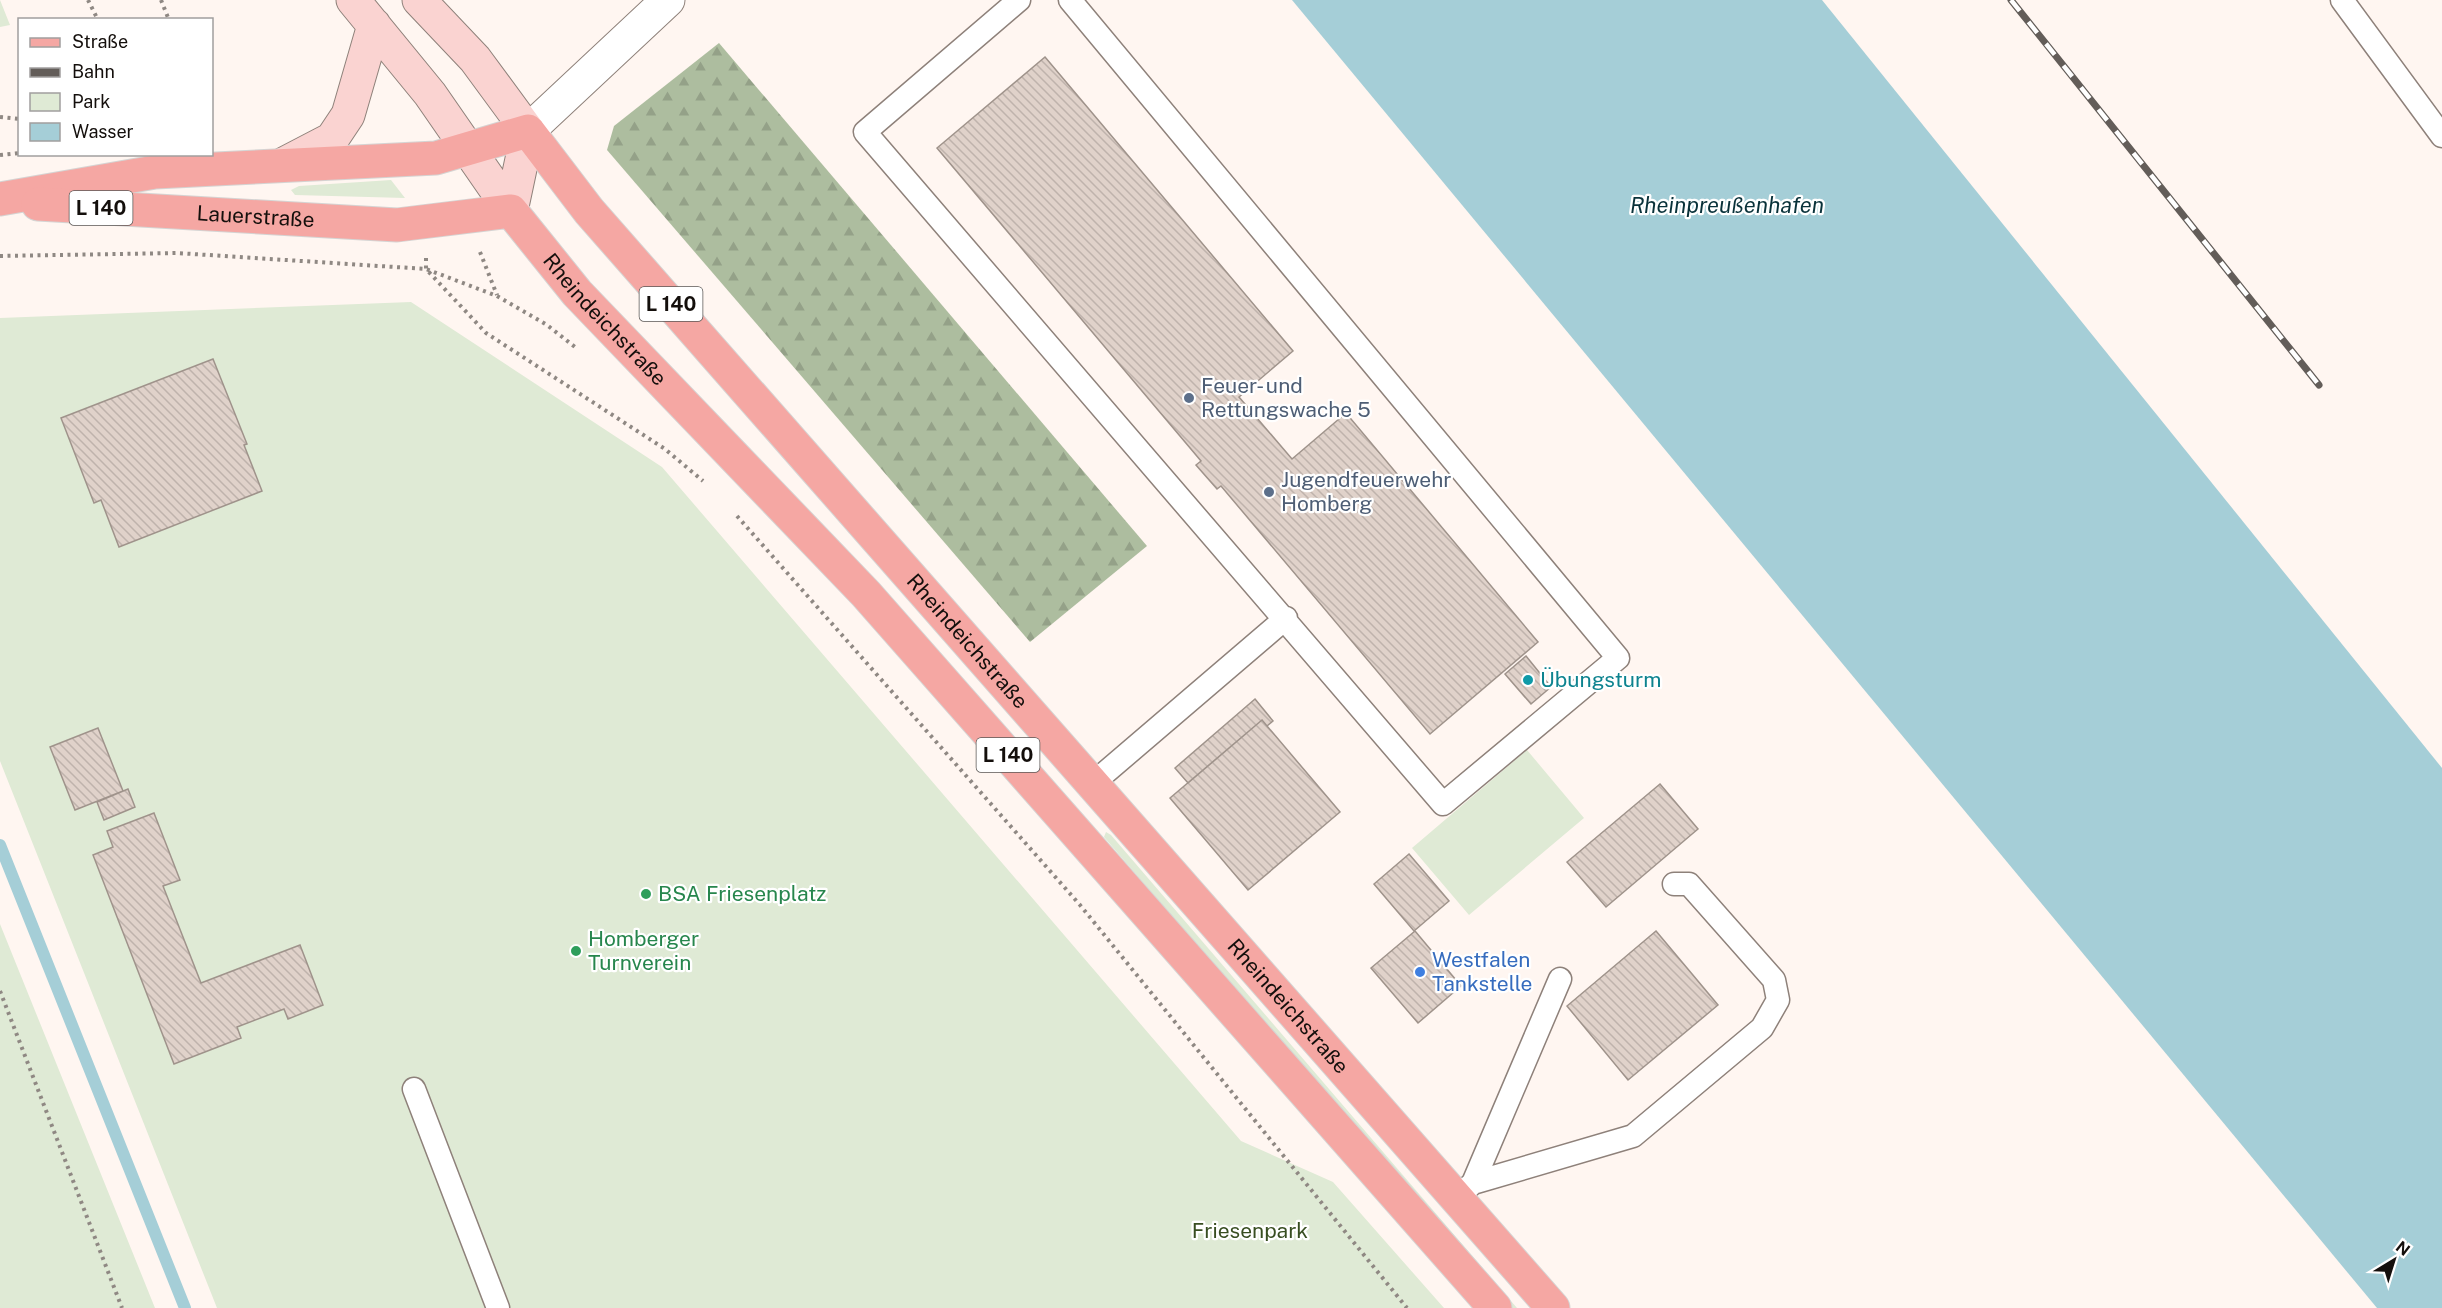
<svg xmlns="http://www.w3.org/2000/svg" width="2442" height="1308" font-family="'Public Sans',sans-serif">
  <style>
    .green { fill: #dfead5 }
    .forest { fill: url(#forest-firs) }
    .water { fill: #a5ced7 }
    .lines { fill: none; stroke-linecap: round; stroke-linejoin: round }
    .stream { stroke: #a5ced7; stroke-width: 12 }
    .building { fill: url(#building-back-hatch); stroke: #9f938b; stroke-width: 1.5 }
    .lane-casing { stroke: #8e817a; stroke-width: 25 }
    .street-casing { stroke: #8e817a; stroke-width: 35 }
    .secondary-casing { stroke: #8e817a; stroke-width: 35 }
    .primary-casing { stroke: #d5d4d3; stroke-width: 35 }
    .path { stroke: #8f8883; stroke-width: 4; stroke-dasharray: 3 4.5; stroke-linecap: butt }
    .lane { stroke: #fff; stroke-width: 22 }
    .street { stroke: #fff; stroke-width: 33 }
    .secondary { stroke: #fad3d1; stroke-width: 33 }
    .primary { stroke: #f5a7a3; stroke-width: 33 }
    .rail-casing { stroke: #635d59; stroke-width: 7 }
    .rail { stroke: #fff; stroke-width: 4.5; stroke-dasharray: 14; stroke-linecap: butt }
    .service-dot { fill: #5c6f8a; stroke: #fff; stroke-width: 2 }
    .culture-dot { fill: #0f9aa8; stroke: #fff; stroke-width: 2 }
    .leisure-dot { fill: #2e9e5b; stroke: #fff; stroke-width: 2 }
    .shop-dot { fill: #3f7fe0; stroke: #fff; stroke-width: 2 }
    .labels { text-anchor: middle; stroke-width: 4.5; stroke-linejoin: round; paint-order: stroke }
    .shield { fill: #fff; stroke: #5a5755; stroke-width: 1.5 }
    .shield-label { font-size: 20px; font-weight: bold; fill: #140f0c }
    .street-label { font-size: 21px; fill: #140f0c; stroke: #fff }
    .service-label { font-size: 21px; fill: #4e5e75; stroke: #fff; text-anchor: start }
    .culture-label { font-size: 21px; fill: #0d838f; stroke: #fff; text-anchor: start }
    .leisure-label { font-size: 21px; fill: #27864d; stroke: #fff; text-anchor: start }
    .shop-label { font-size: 21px; fill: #366cbe; stroke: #fff; text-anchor: start }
    .park-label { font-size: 21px; fill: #384e21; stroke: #fff }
    .water-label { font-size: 22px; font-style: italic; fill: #09323a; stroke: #fff }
  </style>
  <defs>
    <pattern id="forest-firs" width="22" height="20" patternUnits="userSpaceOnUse" patternTransform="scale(1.5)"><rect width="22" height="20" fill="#adbd9f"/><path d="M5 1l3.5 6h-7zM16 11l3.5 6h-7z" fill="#94a188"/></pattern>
    <pattern id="building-back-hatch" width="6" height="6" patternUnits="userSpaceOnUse" patternTransform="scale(1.5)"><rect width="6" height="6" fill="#e0d2ca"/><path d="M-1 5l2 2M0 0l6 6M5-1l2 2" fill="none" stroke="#bfb3ac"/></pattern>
  </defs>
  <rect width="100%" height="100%" fill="#fff6f1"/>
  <!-- green -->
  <path class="green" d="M0 0 10 25 0 27Z
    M391 180 405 198 295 195 291 190 299 186Z
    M411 302 662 467 1241 1141 1333 1182 1444 1308H217L0 761V318Z
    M1527 750 1584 818 1469 915 1412 848Z
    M1106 832 1111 835 1517 1308H1509L1104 837Z
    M0 924 155 1308H0Z"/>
  <!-- forest -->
  <path class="forest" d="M719 43 1147 546 1030 642 607 150 614 126Z"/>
  <!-- water -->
  <path class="water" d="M1292 0H1822L2442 768V1308H2377Z"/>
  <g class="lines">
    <!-- stream -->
    <path class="stream" d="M0 845 185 1308"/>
  </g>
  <!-- building -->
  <path class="building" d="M1045 57 1293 351 1239 397 1292 459 1346 413 1538 642 1430 734 1221 486 1217 489 1196 465 1201 461 937 148Z
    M213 359 247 444 244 445 262 491 119 547 101 500 94 503 61 418Z
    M1526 656 1551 687 1531 704 1505 674Z
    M1255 699 1273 721 1267 726 1262 720 1188 783 1175 768Z
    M1262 720 1340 812 1248 890 1170 798Z
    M98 728 123 791 75 810 50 747Z
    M1660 784 1698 829 1606 907 1567 862Z
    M128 789 135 807 104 820 97 802Z
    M154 813 180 880 163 886 201 983 300 945 323 1005 288 1019 284 1009 237 1027 241 1038 174 1064 93 855 113 847 107 831Z
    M1409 854 1449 901 1414 931 1374 884Z
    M1415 931 1461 986 1418 1023 1371 968Z
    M1656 931 1718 1005 1628 1080 1567 1006Z"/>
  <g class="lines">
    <defs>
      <path id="lane" d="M1019 0 865 132 1443 804 1618 658 1070 0
        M2342 0 2442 136
        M1092 784 1286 618
        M414 1089 498 1308
        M1473 1183 1560 979
        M1455 1199 1473 1183 1633 1136 1762 1028 1778 1000 1774 980 1689 884H1674"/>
      <path id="street" d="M528 131 668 0"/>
      <path id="secondary" d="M353 0 430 94 511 211
        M419 0 475 59 528 131 511 211
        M284 164 332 139 348 115 374 25"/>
      <g id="primary">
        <path id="s1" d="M0 199 155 172 436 158 528 131 589 211 1553 1308"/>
        <path id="s2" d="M38 204 397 225 511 211 577 293 866 594 1495 1308"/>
      </g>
    </defs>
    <!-- lane casing -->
    <use href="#lane" class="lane-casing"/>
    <!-- street casing -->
    <use href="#street" class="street-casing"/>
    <!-- secondary casing -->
    <use href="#secondary" class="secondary-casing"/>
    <!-- primary casing -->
    <use href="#primary" class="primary-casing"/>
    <!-- path -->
    <path class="path" d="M88 0 98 20
      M161 0 169 20
      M0 117 20 119
      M0 155 20 153
      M480 252 497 295
      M0 256 177 253 426 269 497 296 547 325 575 347
      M426 258V269L486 333 665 449 703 481
      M737 516 1080 905 1407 1308
      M0 991 122 1308"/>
    <!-- lane -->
    <use href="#lane" class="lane"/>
    <!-- street -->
    <use href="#street" class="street"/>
    <!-- secondary -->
    <use href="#secondary" class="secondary"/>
    <!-- primary -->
    <use href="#primary" class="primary"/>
    <defs>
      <path id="rail" d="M2011 0 2319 385"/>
    </defs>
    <!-- rail casing -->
    <use href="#rail" class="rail-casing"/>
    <!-- rail -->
    <use href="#rail" class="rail"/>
  </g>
  <!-- markers -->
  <g class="service-dot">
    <circle cx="1189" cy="398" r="6"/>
    <circle cx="1269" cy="492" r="6"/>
  </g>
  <circle class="culture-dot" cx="1528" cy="680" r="6"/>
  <g class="leisure-dot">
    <circle cx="646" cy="894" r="6"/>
    <circle cx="576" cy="951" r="6"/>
  </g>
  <circle class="shop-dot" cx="1420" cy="972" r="6"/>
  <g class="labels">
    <!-- shield labels -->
    <g class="shield">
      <rect x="69.5" y="191" width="63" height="34" rx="4.5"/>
      <rect x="639.5" y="287" width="63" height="34" rx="4.5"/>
      <rect x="976.5" y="738" width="63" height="34" rx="4.5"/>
    </g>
    <g class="shield-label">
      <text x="101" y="215">L 140</text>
      <text x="671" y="311">L 140</text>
      <text x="1008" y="762">L 140</text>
    </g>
    <!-- street labels -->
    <g class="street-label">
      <text dy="7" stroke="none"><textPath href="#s2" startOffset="218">Lauerstraße</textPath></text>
      <text dy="7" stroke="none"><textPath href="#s2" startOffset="618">Rheindeichstraße</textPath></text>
      <text dy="7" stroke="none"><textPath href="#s1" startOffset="1208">Rheindeichstraße</textPath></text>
      <text dy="7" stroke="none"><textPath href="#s1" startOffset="1694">Rheindeichstraße</textPath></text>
    </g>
    <!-- service labels -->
    <g class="service-label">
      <text x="1201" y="393">Feuer- und<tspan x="1201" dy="24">Rettungswache 5</tspan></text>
      <text x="1281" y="487">Jugendfeuerwehr<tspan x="1281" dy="24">Homberg</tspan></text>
    </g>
    <!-- culture labels -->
    <g class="culture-label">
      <text x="1540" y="687">Übungsturm</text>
    </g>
    <!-- leisure labels -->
    <g class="leisure-label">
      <text x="658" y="901">BSA Friesenplatz</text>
      <text x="588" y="946">Homberger<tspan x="588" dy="24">Turnverein</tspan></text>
    </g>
    <!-- shop labels -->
    <g class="shop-label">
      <text x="1432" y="967">Westfalen<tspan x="1432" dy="24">Tankstelle</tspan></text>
    </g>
    <!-- park labels -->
    <g class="park-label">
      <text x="1250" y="1238">Friesenpark</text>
    </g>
    <!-- water labels -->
    <g class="water-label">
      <text x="1727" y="213">Rheinpreußenhafen</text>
    </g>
  </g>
  <!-- legend -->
  <rect x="18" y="18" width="195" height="138" fill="#ffffff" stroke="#a19f9e" stroke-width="1.5"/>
  <rect x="30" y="38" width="30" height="9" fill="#f5a7a3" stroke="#a19f9e" stroke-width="1.5"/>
  <text x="72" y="48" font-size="18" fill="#140f0c">Straße</text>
  <rect x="30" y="68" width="30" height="9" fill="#635d59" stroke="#a19f9e" stroke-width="1.5"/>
  <text x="72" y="78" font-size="18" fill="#140f0c">Bahn</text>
  <rect x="30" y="93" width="30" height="18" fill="#dfead5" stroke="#a19f9e" stroke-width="1.5"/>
  <text x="72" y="108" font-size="18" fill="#140f0c">Park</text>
  <rect x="30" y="123" width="30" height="18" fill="#a5ced7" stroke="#a19f9e" stroke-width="1.5"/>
  <text x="72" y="138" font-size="18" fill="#140f0c">Wasser</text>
  <!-- north arrow -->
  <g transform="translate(2394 1260) rotate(38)" stroke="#ffffff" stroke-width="4.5" paint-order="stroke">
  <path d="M0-4.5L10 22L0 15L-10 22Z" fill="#140f0c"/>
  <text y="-9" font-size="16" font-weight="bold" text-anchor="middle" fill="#140f0c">N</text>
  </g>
</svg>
